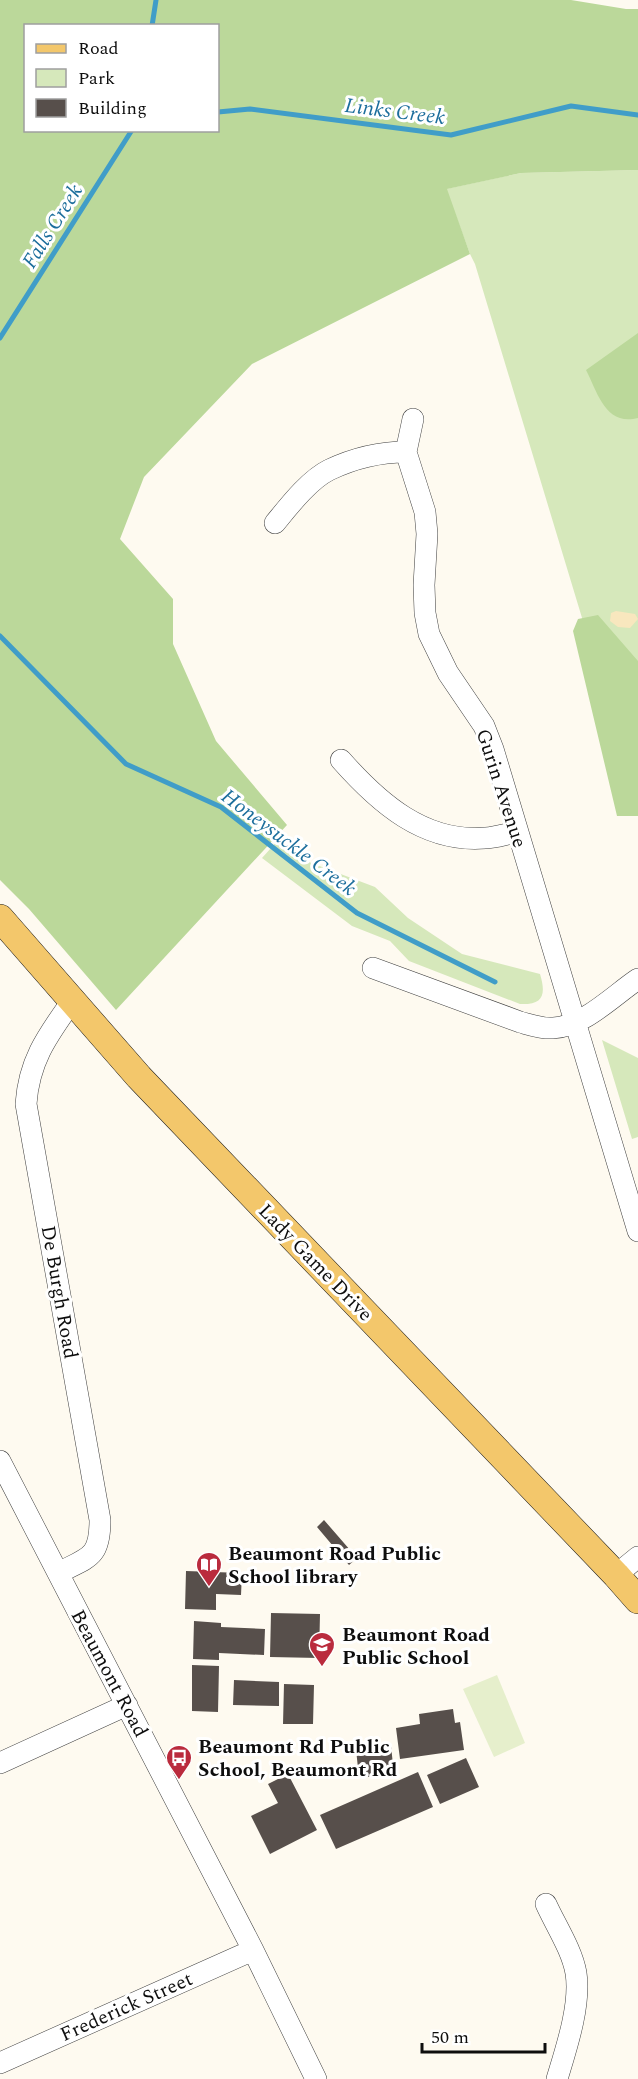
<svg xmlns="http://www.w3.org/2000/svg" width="638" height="2079" font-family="Spectral,serif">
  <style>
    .green { fill: #d6e8bb }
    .forest { fill: #bbd89a; fill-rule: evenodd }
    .sand { fill: #f8e7be }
    .pitch { fill: #e6efcc }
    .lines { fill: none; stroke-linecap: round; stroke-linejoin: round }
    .stream { stroke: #409dc8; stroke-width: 5 }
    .building { fill: #574f4b }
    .minor-casing { stroke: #414141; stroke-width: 22 }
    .major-casing { stroke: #1f1f1f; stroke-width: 28 }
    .minor { stroke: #fff; stroke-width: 21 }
    .major { stroke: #f3c76b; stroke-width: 27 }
    .labels { text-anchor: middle; stroke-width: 6; stroke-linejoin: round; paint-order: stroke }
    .street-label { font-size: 20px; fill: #0e0e0e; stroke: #fff }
    .poi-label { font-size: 20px; font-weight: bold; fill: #0e0e0e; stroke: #fff; text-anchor: start }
    .water-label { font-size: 21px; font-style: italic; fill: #1c6e9c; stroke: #fff }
  </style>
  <rect width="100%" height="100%" fill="#fefaf0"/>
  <!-- green -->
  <path class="green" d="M638 170V803L475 264 470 254 446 189 521 173Z
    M280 838 301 859 375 887 408 918 462 954 540 974C546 994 544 1005 520 1004L409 961 390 941 352 926 262 858Z
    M602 1040 638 1058V1137L632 1139Z"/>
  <!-- forest -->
  <path class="forest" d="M0 0H571L626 9H638V170L521 173 447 189 470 254 252 364 144 477 120 539 173 599V644L216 741 287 825 116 1010 29 909 0 880ZM26 26H218V130H26Z
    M638 333V418C605 426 598 393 586 370Z
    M598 615 638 661V816H617L573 631 578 619Z"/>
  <!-- sand -->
  <path class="sand" d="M616 611 635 614 638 619 630 628 618 627 610 621 611 613Z"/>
  <!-- pitch -->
  <path class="pitch" d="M497 1675 525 1743 494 1757 463 1689Z"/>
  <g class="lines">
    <!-- stream -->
    <path class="stream" d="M152 26 156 0
      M218 112 250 109 451 135 571 106 638 115
      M0 338 132 130
      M0 636 126 764 221 807 357 913 495 982"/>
  </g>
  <!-- building -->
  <path class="building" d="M324 1520 357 1558 349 1565 317 1527Z
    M186 1571 242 1573 241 1595 216 1594V1610L185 1609Z
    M271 1613 320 1614 319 1658 270 1657Z
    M194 1621 221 1623V1627L265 1629 264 1655 219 1653V1660L193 1659Z
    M192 1665 219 1666 218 1712 192 1711Z
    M234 1680 279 1682V1706L233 1705Z
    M284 1684 314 1685 313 1724H283Z
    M453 1709 455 1723 460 1722 464 1750 400 1759 396 1728 420 1724 419 1714Z
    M391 1746 394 1774 359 1778 356 1749Z
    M466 1758 479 1787 440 1804 427 1775Z
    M418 1772 433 1807 336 1849 320 1815Z
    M288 1774 317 1830 270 1854 251 1816 278 1803 268 1784Z"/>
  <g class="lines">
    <defs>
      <path id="minor" d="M413 419 406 452 425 512 427 534 424 585 425 613 429 634 448 673 484 726 493 749 638 1231
        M275 523C289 506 309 480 329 470 352 459 380 452 406 452
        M341 760C379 803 424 843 485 838 495 838 506 834 517 832
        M373 968 520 1022C531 1025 542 1029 553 1028 583 1027 614 995 638 979
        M0 1461 253 1950 316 2079
        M58 1573C89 1557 100 1558 100 1520L26 1104C29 1060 48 1035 72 1001
        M616 1575 638 1557
        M0 1763 127 1705
        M546 1904C556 1926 572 1950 576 1973 581 2005 566 2049 557 2079
        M0 2063 253 1950"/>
      <path id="major" d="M0 918 139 1077 616 1575 638 1600"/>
    </defs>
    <!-- minor casing -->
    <use href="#minor" class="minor-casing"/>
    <!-- major casing -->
    <use href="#major" class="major-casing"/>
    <!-- minor -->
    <use href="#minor" class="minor"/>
    <!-- major -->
    <use href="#major" class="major"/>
  </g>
  <!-- icons -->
  <defs>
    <symbol id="library-pin" viewBox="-11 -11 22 30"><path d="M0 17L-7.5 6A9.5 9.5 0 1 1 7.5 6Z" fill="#ba2b3d" stroke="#fff"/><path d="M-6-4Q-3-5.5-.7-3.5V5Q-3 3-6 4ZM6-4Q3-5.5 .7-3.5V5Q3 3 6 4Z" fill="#fff"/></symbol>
    <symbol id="school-pin" viewBox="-11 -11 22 30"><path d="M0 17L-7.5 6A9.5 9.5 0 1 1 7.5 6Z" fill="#ba2b3d" stroke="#fff"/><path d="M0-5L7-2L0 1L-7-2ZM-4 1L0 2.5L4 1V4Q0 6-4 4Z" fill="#fff"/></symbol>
    <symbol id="bus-pin" viewBox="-11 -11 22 30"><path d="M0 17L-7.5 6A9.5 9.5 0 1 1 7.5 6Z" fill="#ba2b3d" stroke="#fff"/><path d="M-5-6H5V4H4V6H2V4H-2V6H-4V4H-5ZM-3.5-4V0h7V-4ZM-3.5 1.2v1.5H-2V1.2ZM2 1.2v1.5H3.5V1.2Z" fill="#fff"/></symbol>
  </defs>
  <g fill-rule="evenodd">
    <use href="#library-pin" x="194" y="1550" width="30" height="40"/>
    <use href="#school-pin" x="307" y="1630" width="30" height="40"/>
    <use href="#bus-pin" x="164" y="1743" width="30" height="40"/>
  </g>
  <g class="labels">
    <!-- street labels -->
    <g class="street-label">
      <text transform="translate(502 788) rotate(72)" y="7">Gurin Avenue</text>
      <text transform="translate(316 1262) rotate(46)" y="7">Lady Game Drive</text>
      <text transform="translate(60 1292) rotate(80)" y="7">De Burgh Road</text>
      <text transform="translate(110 1673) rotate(62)" y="7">Beaumont Road</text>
      <text transform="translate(126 2006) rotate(-24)" y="7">Frederick Street</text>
    </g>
    <!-- poi labels -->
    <g class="poi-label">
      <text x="228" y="1560">Beaumont Road Public<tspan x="228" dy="23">School library</tspan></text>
      <text x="342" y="1641">Beaumont Road<tspan x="342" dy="23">Public School</tspan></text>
      <text x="198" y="1753">Beaumont Rd Public<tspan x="198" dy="23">School, Beaumont Rd</tspan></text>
    </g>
    <!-- water labels -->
    <g class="water-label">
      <text transform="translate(395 111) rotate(7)" y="7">Links Creek</text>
      <text transform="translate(52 226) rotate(-58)" y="7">Falls Creek</text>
      <text transform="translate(289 842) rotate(37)" y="7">Honeysuckle Creek</text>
    </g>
  </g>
  <!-- legend -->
  <rect x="24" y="24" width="195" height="108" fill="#ffffff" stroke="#9f9f9f" stroke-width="1.5"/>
  <rect x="36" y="44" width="30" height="9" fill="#f3c76b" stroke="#9f9f9f" stroke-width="1.5"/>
  <text x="78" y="54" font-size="18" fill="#0e0e0e">Road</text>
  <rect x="36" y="69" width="30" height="18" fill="#d6e8bb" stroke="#9f9f9f" stroke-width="1.5"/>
  <text x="78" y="84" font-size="18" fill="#0e0e0e">Park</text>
  <rect x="36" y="99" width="30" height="18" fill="#574f4b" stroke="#9f9f9f" stroke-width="1.5"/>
  <text x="78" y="114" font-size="18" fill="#0e0e0e">Building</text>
  <!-- scale -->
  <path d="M422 2043v9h123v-9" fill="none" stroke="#0e0e0e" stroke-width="3"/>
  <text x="431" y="2043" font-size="18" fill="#0e0e0e" stroke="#ffffff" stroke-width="4.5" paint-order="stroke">50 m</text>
</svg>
